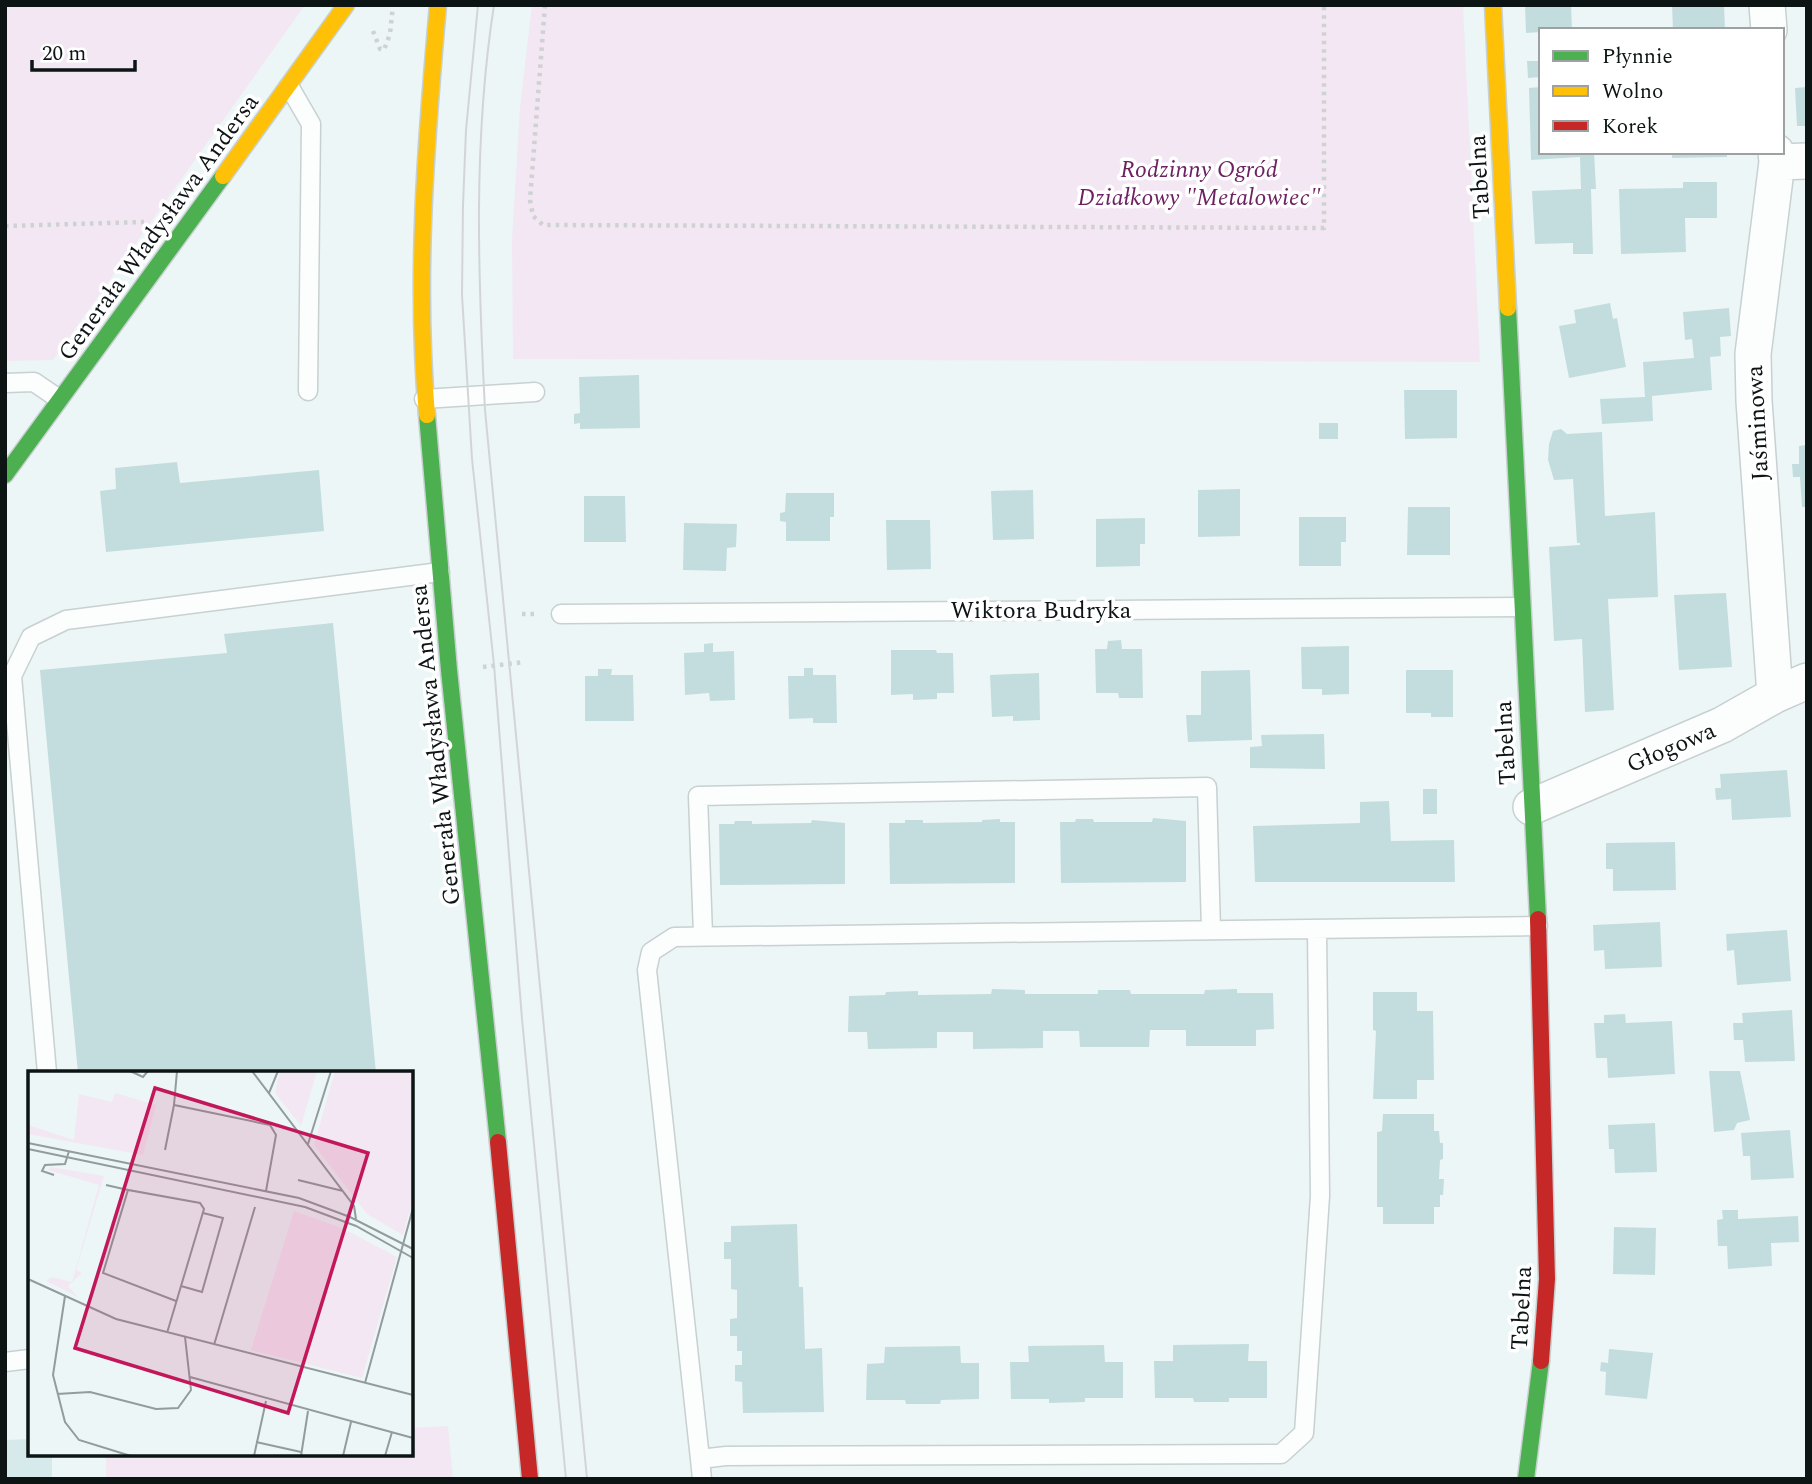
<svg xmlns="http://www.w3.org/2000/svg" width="1812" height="1484" font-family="Spectral,serif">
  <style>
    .built { fill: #d6e9eb }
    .green { fill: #f2e7f3 }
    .building { fill: #c3dddf }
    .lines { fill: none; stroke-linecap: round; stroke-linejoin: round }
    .lane-casing { stroke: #c8d0d0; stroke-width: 21 }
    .street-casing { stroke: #c8d0d0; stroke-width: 38 }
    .fast-casing { stroke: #c8d0d0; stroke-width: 19 }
    .slow-casing { stroke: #c8d0d0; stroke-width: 19 }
    .jam-casing { stroke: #c8d0d0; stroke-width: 19 }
    .path { stroke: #cfd2d2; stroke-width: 4.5; stroke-dasharray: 3.5 5; stroke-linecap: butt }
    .lane { stroke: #fcfefe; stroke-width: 18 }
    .street { stroke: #fcfefe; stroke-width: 35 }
    .fast { stroke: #4caf50; stroke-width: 16 }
    .slow { stroke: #ffc107; stroke-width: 16 }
    .jam { stroke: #c62828; stroke-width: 16 }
    .tram { stroke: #d2d5d5; stroke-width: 2 }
    .labels { text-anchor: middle; stroke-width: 7; stroke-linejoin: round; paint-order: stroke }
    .park-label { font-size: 24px; font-style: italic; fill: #6d2161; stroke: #fff }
    .street-label { font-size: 24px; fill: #0d1414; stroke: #fff }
    .inset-road { fill: none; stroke: #939c9c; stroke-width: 2 }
    .view { fill: #c2185b; fill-opacity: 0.15; stroke: #c2185b; stroke-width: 3.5 }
    .inset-edge { fill: none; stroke: #0d1414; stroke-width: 3.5 }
  </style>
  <rect width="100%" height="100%" fill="#ecf6f7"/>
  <!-- built -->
  <path class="built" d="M30 1439V1454H52V1479H5V1440Z"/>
  <!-- green -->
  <path class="green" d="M5 5H305L53 360 5 361Z
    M532 5H1463L1480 362 513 359 512 240 520 107Z
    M448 1426 453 1479H106V1454H411V1428Z"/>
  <!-- building -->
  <path class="building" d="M1525 5H1571L1572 30H1541V32L1526 33Z
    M1672 5H1724L1725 30H1673Z
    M1527 61H1541V77L1528 78Z
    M1541 87V152H1594L1596 189H1591L1593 254H1573V243L1535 244 1532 191 1581 189 1580 157 1531 160 1529 88Z
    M1807 87V126H1797L1795 88Z
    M1672 152H1727V157L1672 158Z
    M1683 182H1717V218H1685L1686 252 1621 254 1619 189 1683 188Z
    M1610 303 1613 319 1617 318 1626 367 1569 378 1559 326 1576 323 1574 310Z
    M1729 308 1731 336 1720 337 1721 356 1710 357 1712 390 1652 396 1653 421 1602 424 1600 399 1645 397 1643 362 1694 358 1692 339 1685 340 1683 312Z
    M639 375 640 428 580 429V423L574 424V414L580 413 579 377Z
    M1404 390H1457V438L1405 439Z
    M1319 423H1338V439H1319Z
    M1561 429 1567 434 1602 432 1605 516 1655 512 1658 597 1608 599 1614 710 1585 712 1582 639 1554 641 1549 547 1580 545V543H1577L1573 479 1554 480 1548 460 1549 444 1553 431Z
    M1807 445V507H1802L1800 477H1793L1792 464H1799V446Z
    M177 462 180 483 319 470 324 531 106 552 100 491 116 489 115 468Z
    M1240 489V536L1198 537V490Z
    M1033 490 1034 539 993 540 991 491Z
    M786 493H834V517H830V541H786V522L780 521V513L785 512Z
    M584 496H625L626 542H584Z
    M1408 507H1450V555H1407Z
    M1299 517H1346V542H1341V566H1299Z
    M1145 518V544H1140V566L1096 567V519Z
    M886 520H930L931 569 887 570Z
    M684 523 737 524 736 547 727 548 726 571 683 570Z
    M1726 593 1732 667 1679 670 1674 595Z
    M333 623 376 1073H78L40 670 227 653 224 634Z
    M1121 640 1122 649H1142L1143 698H1119L1118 693H1096L1095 649H1107L1108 641Z
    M713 643V652L734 651 735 700 710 701 709 693 685 695 684 653 704 652V644Z
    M1349 646V694L1322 695V689H1302L1301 647Z
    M891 650H936L937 653H953L954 693H937V699L913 700V694L891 695Z
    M804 668H813V675H836L837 723H813V718L789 719 788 676H804Z
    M598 669H612L611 675H633L634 721H585V676H598Z
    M1250 670 1252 740 1188 742 1186 715H1201V671Z
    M1406 670H1453V717H1431V713H1406Z
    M1039 673 1040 720 1013 721V716L992 717 990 675Z
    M1324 734 1325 769 1250 768V747L1262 746 1261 735Z
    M1787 770 1791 817 1732 820 1731 799 1716 800 1715 788H1721L1720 774Z
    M1423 789H1437V814H1423Z
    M1389 801 1391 841 1454 840 1455 882H1255L1253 826 1360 823V802Z
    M1153 818 1186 821V882L1061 883 1060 822H1075L1076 819H1093L1094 822H1152Z
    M1000 819V822H1015V883L890 884 889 823H905V820H923V823L982 822V820Z
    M812 820 845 823V884L720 885 719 824H734L735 821H752V824L811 823Z
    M1675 842 1676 890 1613 891V869H1606V843Z
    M1660 922 1662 967 1605 969 1604 950 1594 951 1593 925Z
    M1787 930 1791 981 1737 985 1734 950 1727 951 1726 934Z
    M992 989 1025 990V994H1098V990H1130L1131 994H1204L1205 990 1237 989V993H1273L1274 1029 1256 1030V1046H1186V1030H1150L1149 1047H1080L1079 1031H1043V1048L973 1049V1032H937V1048L868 1049 867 1032H848L849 996 885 995 886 992 918 991V995L991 994Z
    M1373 992H1417V1011H1433L1434 1080H1417V1099H1373L1376 1031 1373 1030Z
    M1792 1010 1795 1061 1745 1062 1743 1040H1734L1733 1023H1743L1742 1013Z
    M1625 1014 1626 1023 1672 1021 1675 1074 1608 1078 1607 1058H1596L1594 1023H1604V1015Z
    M1709 1071H1740L1750 1120 1737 1123 1734 1130 1714 1132Z
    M1383 1114H1434V1131H1439L1440 1143H1443V1159L1440 1160 1439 1179H1444L1443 1195H1440V1207H1434V1224H1383V1207H1377V1132L1382 1131Z
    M1655 1123 1657 1172 1615 1173 1614 1149H1609L1608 1125Z
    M1790 1130 1794 1178 1751 1180 1750 1156H1743L1741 1133Z
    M1722 1210H1738V1219L1798 1216 1799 1242 1771 1243 1772 1266 1728 1269 1727 1246H1718L1717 1220 1723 1219Z
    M797 1224 799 1287H803L805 1349 822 1348 824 1412 743 1413 742 1382 735 1381V1365H742V1351H737V1336H730V1319L737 1318V1290L731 1289V1259H724V1242H731V1226Z
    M1614 1227 1656 1228 1655 1275 1613 1274Z
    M1249 1344 1248 1361H1267V1398H1229V1402H1194L1193 1398H1155L1154 1361H1173V1345Z
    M1104 1345 1105 1362H1123V1398H1085V1402L1049 1403V1399H1011L1010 1362H1029L1028 1346Z
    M960 1346 961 1363H979V1399L941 1400 940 1404H906L905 1400H866L867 1364 884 1363 885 1347Z
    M1609 1349 1653 1353 1647 1399 1605 1395 1606 1372 1600 1371 1601 1362 1608 1363Z"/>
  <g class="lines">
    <defs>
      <path id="lane" d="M289 86 311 124 308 391
        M5 383 34 382 59 399
        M424 399 535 392
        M561 614 1521 607
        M1317 931 1320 1196 1304 1433 1281 1454 726 1456 700 1459 647 970 651 952 674 937 1538 926
        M703 935 698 796 1207 787 1211 930
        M47 1073 12 676 31 637 66 620 440 572
        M5 1362 30 1359
        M700 1459 702 1479"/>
      <path id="street" d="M1767 5 1769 30
        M1777 162 1807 161
        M1775 695 1754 401 1753 354 1777 162 1776 152
        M1531 807 1722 725 1775 695 1807 681"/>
      <path id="fast" d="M1508 308 1538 919
        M427 415 449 670 498 1142
        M5 475 223 176
        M1526 1479 1541 1361"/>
      <path id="slow" d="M1493 5 1508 308
        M223 176 346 5
        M427 415C415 279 426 141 438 5"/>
      <path id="jam" d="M1538 919 1547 1279 1541 1361
        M498 1142 530 1479"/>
    </defs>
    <!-- lane casing -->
    <use href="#lane" class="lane-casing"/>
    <!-- street casing -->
    <use href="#street" class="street-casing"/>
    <!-- fast casing -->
    <use href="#fast" class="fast-casing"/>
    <!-- slow casing -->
    <use href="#slow" class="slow-casing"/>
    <!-- jam casing -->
    <use href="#jam" class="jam-casing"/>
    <!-- path -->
    <path class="path" d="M545 5 530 200 533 216 543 225 1324 228V5
      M373 31 380 49 384 50 390 34 393 5
      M5 226 144 222
      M522 614H538
      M483 667 525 662"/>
    <!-- lane -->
    <use href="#lane" class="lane"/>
    <!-- street -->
    <use href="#street" class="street"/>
    <!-- fast -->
    <use href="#fast" class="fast"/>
    <!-- slow -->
    <use href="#slow" class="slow"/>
    <!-- jam -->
    <use href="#jam" class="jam"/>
    <!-- tram -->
    <path class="tram" d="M478 5 466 130 463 205 462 295 472 459 494 665 522 1019 566 1479
      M494 5C473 140 478 275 485 410L587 1479"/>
  </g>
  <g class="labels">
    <!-- park labels -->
    <g class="park-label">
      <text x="1199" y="177">Rodzinny Ogród<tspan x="1199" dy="28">Działkowy "Metalowiec"</tspan></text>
    </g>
    <!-- street labels -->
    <g class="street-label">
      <text transform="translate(1479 177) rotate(-93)" y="8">Tabelna</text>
      <text transform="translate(158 227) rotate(-54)" y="8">Generała Władysława Andersa</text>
      <text transform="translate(1757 423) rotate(-93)" y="8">Jaśminowa</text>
      <text x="1041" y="618">Wiktora Budryka</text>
      <text transform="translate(1505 743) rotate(-93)" y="8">Tabelna</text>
      <text transform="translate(435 745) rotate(-96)" y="8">Generała Władysława Andersa</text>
      <text transform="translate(1671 747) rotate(-23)" y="8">Głogowa</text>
      <text transform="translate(1521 1308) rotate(-87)" y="8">Tabelna</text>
    </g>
  </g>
  <!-- overview -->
  <g transform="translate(28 1071)">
    <rect width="385" height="385" fill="#ecf6f7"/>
    <path d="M252 0H289L273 55 247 22ZM307 0H385V128L375 164 339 143 286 74ZM87 22 128 34 115 84 0 63V54L46 69 51 23 84 31ZM23 96 76 105 48 199 54 202 40 215 50 226 18 210 24 206 44 211 71 114 20 99ZM266 140 316 158 369 186 334 307 223 279Z" fill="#f2e7f3"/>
    <path class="inset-road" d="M102 0 115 6 120 0M224 0 326 135 328 148M241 22 250 0M146 34 149 0M0 72 271 127 322 146 385 178M280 73 303 0M0 78 277 136 328 155 385 187M137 79 146 34 242 54 248 64 238 120M26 104 14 100 17 94 37 93 41 80M270 109 315 120M78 114 100 119M0 208 88 248 385 324M153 215 174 221 195 147 175 142M37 225 25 304 37 351 51 369 103 385M139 262 176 138 172 132 100 119 75 202 148 230M186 274 227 136M162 306 385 367M337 312 385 137M29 323 62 321 128 338 150 337 163 319 157 266M228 371 273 381M226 385 238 330M273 385 280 340M315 385 323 351M357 385 364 361"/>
    <path class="view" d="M127 17 340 82 260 342 47 277Z"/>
    <rect width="385" height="385" class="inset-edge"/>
  </g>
  <!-- border -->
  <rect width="1812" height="1484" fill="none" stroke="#0d1414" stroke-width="14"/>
  <!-- legend -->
  <rect x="1539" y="28" width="245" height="126" fill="#ffffff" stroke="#9ea1a1" stroke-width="2"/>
  <rect x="1553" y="51" width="35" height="10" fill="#4caf50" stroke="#9ea1a1" stroke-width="2"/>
  <text x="1602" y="63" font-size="21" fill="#0d1414">Płynnie</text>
  <rect x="1553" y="86" width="35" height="10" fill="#ffc107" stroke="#9ea1a1" stroke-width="2"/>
  <text x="1602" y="98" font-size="21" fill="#0d1414">Wolno</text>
  <rect x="1553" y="121" width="35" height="10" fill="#c62828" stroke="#9ea1a1" stroke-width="2"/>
  <text x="1602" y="133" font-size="21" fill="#0d1414">Korek</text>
  <!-- scale -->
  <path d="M32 60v10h103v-10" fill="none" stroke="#0d1414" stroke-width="3.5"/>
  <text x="42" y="60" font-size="21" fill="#0d1414" stroke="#ffffff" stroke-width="5" paint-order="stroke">20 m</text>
</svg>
